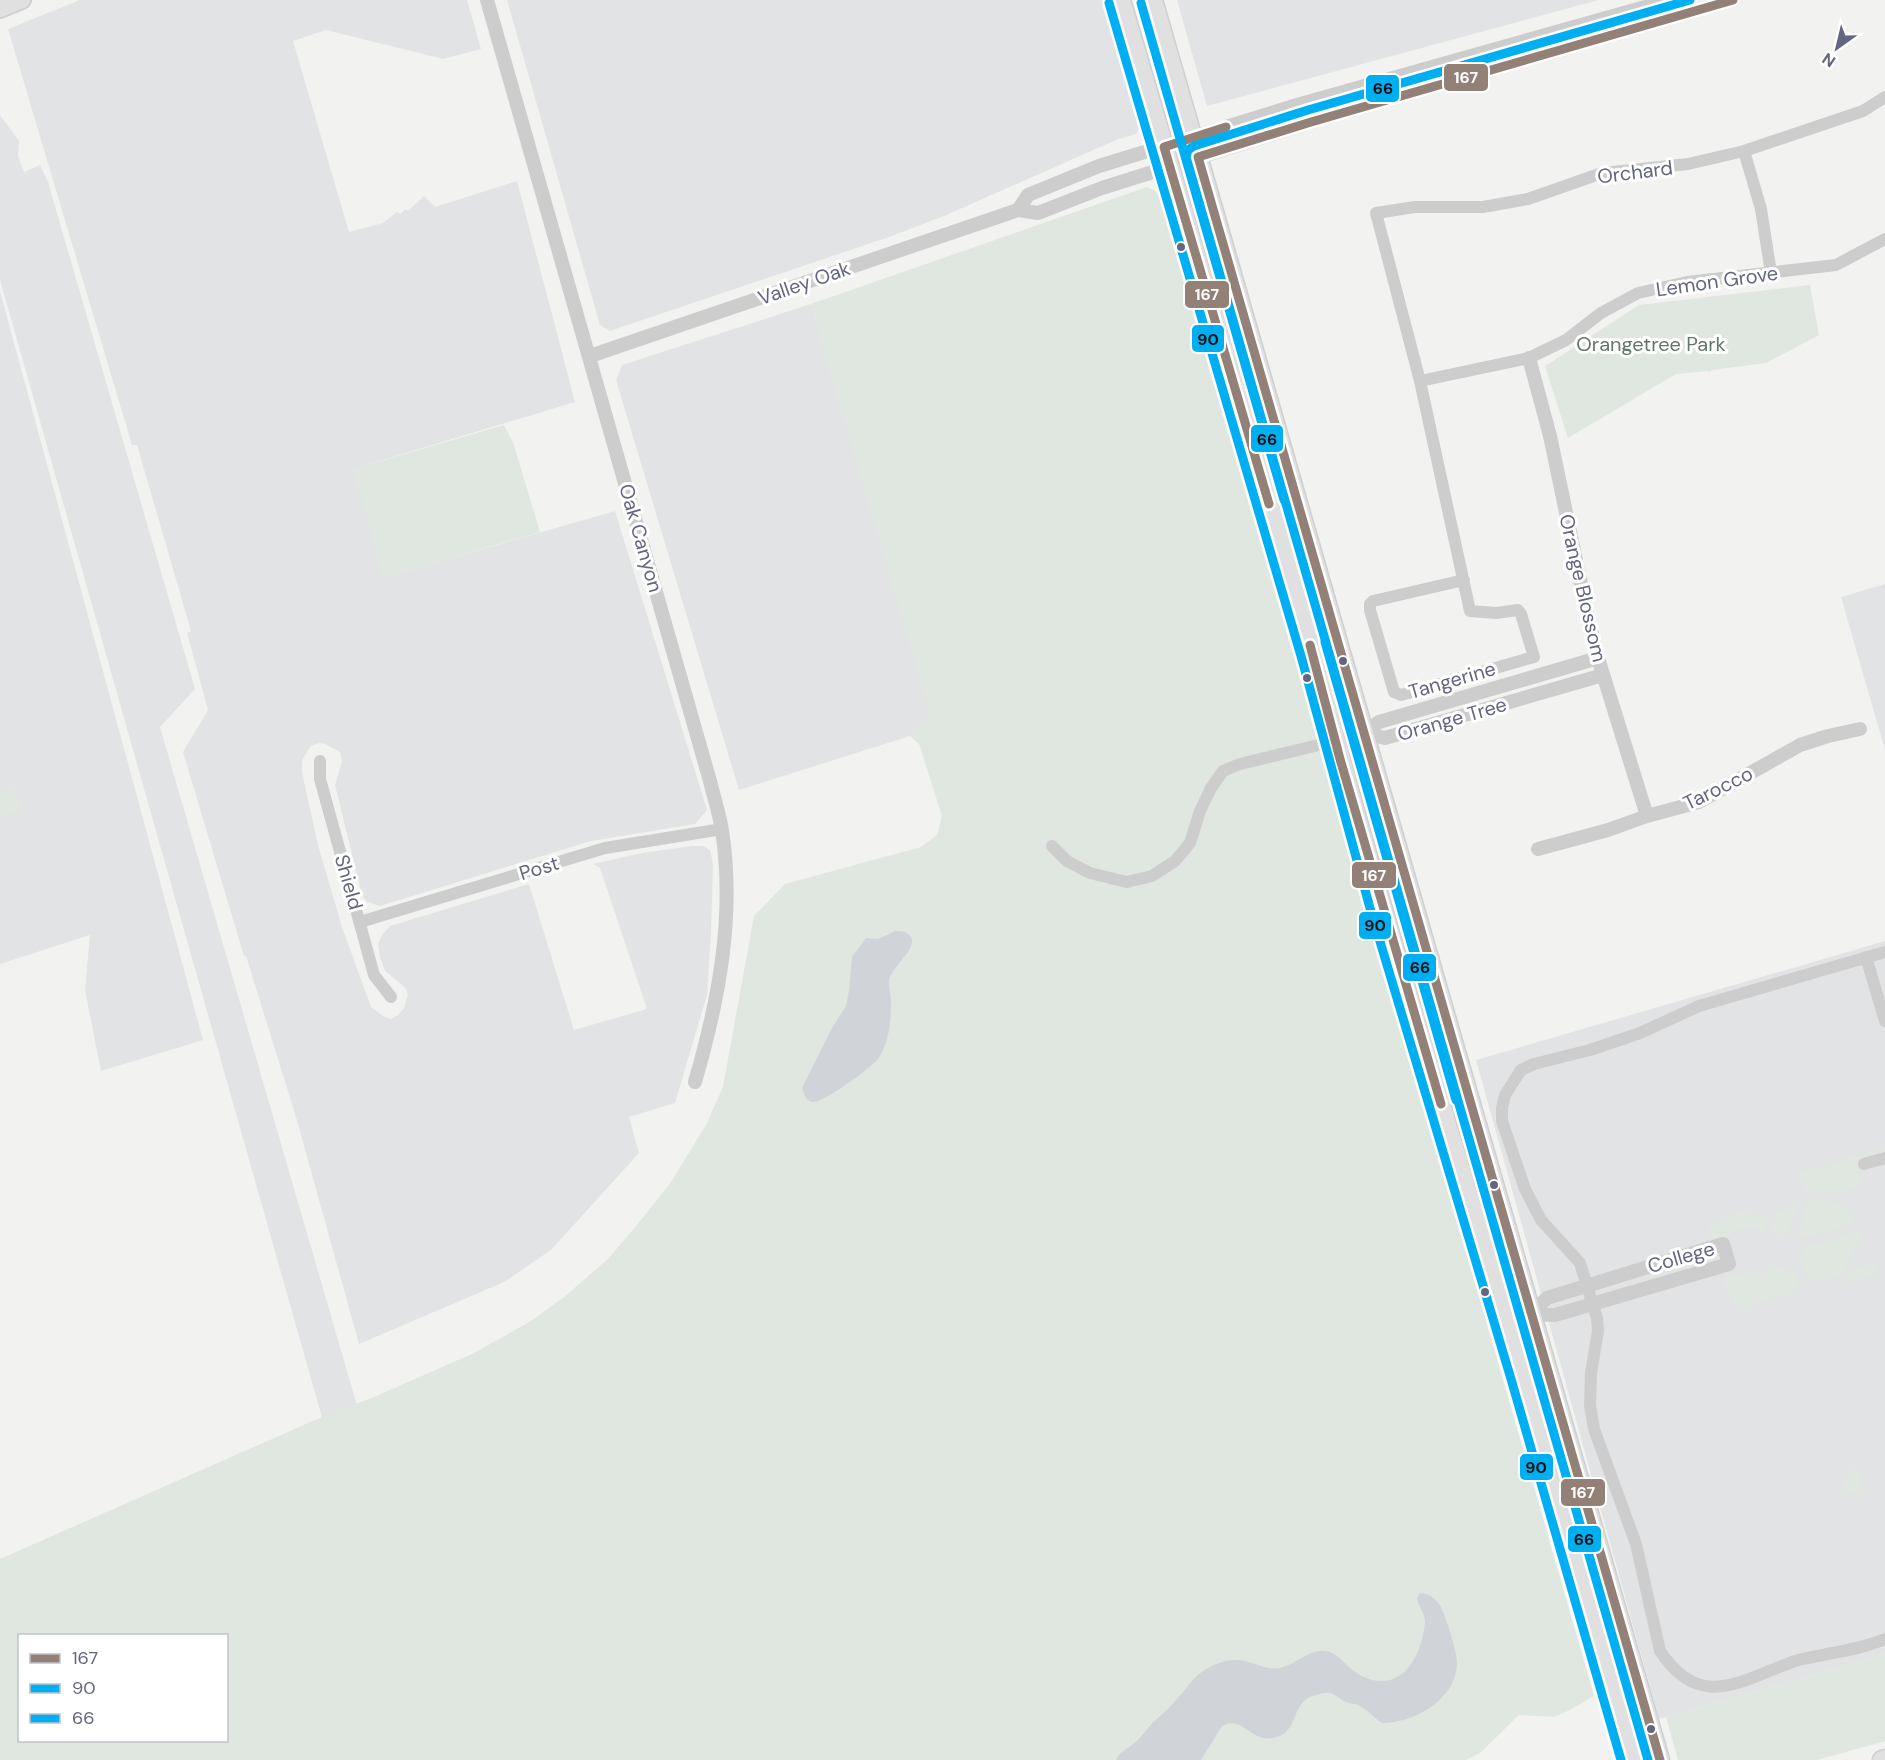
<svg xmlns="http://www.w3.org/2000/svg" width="1885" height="1760" font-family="'DM Sans',sans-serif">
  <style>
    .built { fill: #e2e3e4 }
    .green { fill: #e0e6e0; fill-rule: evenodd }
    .water { fill: #d0d3d8 }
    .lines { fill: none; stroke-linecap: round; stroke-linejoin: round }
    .secondary-casing { stroke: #d0d0d1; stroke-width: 20 }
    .primary-casing { stroke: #cfcfd0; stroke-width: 21 }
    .minor { stroke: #cdcdce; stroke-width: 12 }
    .tertiary { stroke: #cdcdce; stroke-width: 14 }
    .secondary { stroke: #e0e0e1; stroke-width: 16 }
    .primary { stroke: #e0e0e1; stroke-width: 18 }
    .bus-1-casing { stroke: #fff; stroke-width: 14 }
    .bus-2-casing { stroke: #fff; stroke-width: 14 }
    .bus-3-casing { stroke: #fff; stroke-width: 14 }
    .bus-1 { stroke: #938177; stroke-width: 9 }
    .bus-2 { stroke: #00aff2; stroke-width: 9 }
    .bus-3 { stroke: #00aff2; stroke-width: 9 }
    .bus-dot { fill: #646680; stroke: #fff; stroke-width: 2 }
    .labels { text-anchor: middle; stroke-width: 6; stroke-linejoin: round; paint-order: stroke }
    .street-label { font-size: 20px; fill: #646680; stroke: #fff }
    .park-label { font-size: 20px; fill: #637769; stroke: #fff }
    .line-badge { stroke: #fff; stroke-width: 2 }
    .badge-label { font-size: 16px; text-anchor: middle; font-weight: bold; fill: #fff }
    .pale-badge-label { font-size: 16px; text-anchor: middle; font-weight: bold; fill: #111 }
  </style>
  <rect width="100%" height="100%" fill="#f2f3f1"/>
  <!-- built -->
  <path class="built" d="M80 0H467L481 49 443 59 326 30 293 41 349 232 383 223 397 212 400 214 406 209 408 211 424 196 435 207 517 181 575 402 353 469 385 577 615 511 707 810 695 824 591 841 380 906 367 902 362 895 335 785 342 761 340 752 325 744 319 743 311 746 305 755 302 761V772L318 845 342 927 371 1007 383 1016 391 1019 398 1015 404 1008 408 995 406 989 401 984 385 971 380 958 378 944 382 935 390 926 529 884 574 1030 647 1009 600 868 593 864 642 853 692 846H703L710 850 713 864 711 933 707 995 675 1103 629 1117 639 1153 551 1250 504 1282 359 1344 296 1117 246 956H244L183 752 208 710 187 633 191 631 137 445H132L8 29Z
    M507 0H1107L1143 122 1136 134 1116 140 944 216 889 237 610 331 600 325Z
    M1177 0H1599L1207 106Z
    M0 115 19 141 18 156 24 172 40 165 48 182 195 689 160 727 460 1760H419L0 280Z
    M0 291 203 1040 101 1071 85 990 90 935 0 964Z
    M811 304 931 715 910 736 739 790 616 380 622 365Z
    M1885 584V750L1841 597Z
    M1885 941V1654L1659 1719 1476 1060Z"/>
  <!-- green -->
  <path class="green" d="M1147 187 1162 195 1594 1696 1570 1710 1554 1717 1519 1715 1480 1753 1466 1760H0V1559L315 1420 374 1397 474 1353 531 1321 563 1298 609 1258 645 1215 671 1182 706 1125 723 1087 754 916 785 884 921 847 937 835 942 816 919 744 910 736 930 715 811 304ZM20 1636H226V1740H20Z
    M1810 285 1819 335 1766 363 1712 370 1709 372 1708 371 1676 374 1568 438 1545 366 1639 305Z
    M504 425 513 442 540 532 383 578 353 469Z
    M14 787 21 810 0 816V791Z
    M1885 1145V1153L1857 1162 1862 1186 1828 1194 1804 1192 1803 1190 1806 1187 1804 1179H1801L1798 1171 1823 1167 1865 1152 1868 1155 1870 1151 1878 1153 1881 1147Z
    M1826 1199 1852 1212 1854 1223 1801 1239 1800 1235 1795 1234 1804 1219 1805 1202Z
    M1798 1201C1798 1218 1789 1232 1774 1239L1772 1231 1775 1213Z
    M1748 1209 1752 1216 1763 1215 1769 1217 1764 1233C1740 1215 1732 1244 1711 1238L1709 1233 1710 1224 1724 1217Z
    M1858 1231 1861 1240 1842 1275 1824 1279 1807 1278 1800 1255 1804 1251V1247Z
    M1876 1262 1879 1274 1841 1285 1850 1270Z
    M1771 1263 1785 1269 1783 1279 1779 1282 1781 1283 1786 1277 1787 1269 1795 1274 1800 1287 1782 1297 1764 1300 1753 1307 1759 1290 1761 1278Z
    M1762 1272 1751 1309 1746 1312C1736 1307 1724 1292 1724 1282 1737 1271 1747 1276 1762 1272Z
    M1857 1466 1864 1497 1855 1493 1840 1494 1850 1468Z
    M1885 1654V1741L1817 1760H1678L1666 1717Z"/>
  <!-- water -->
  <path class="water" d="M896 931C901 931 904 931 908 934 923 944 892 966 889 980 888 987 891 995 891 1003 891 1015 890 1028 887 1039 885 1046 882 1054 877 1060 869 1069 822 1104 812 1102 805 1100 804 1093 802 1088L831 1030 846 1006 849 991 852 957 866 938 878 939Z
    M1420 1593C1428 1593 1435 1598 1439 1604 1445 1613 1457 1651 1457 1662 1457 1699 1415 1723 1382 1723 1374 1718 1368 1710 1360 1706 1354 1703 1348 1704 1342 1700 1339 1698 1335 1694 1330 1693 1326 1692 1320 1694 1316 1695 1289 1701 1301 1733 1273 1738 1249 1742 1244 1715 1222 1726L1201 1760H1116C1119 1752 1126 1750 1132 1745 1138 1741 1143 1734 1148 1728 1157 1718 1168 1710 1177 1699 1184 1692 1190 1682 1198 1675 1207 1667 1222 1660 1235 1660 1252 1659 1267 1673 1283 1667 1298 1663 1309 1649 1325 1651 1340 1653 1346 1667 1358 1674 1399 1697 1421 1660 1425 1623 1426 1615 1418 1606 1417 1598Z"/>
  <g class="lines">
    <defs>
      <path id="secondary" d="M0 9 22 0"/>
      <path id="primary" d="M1121 0 1313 653C1370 878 1440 1099 1506 1321 1550 1467 1590 1614 1634 1760
        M1153 0 1660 1760
        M1882 1760 1885 1759"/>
    </defs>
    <!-- secondary casing -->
    <use href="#secondary" class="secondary-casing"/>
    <!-- primary casing -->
    <use href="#primary" class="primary-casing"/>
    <!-- minor -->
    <path class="minor" d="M1744 151 1761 209 1771 273
      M1420 381 1529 358 1566 340 1601 313 1638 293 1687 282 1836 265 1885 239
      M1464 580 1373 601 1370 604V610L1394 692 1401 695 1534 657 1521 614 1518 610 1496 613 1470 611 1420 381 1376 213 1415 207H1483L1528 199 1602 173 1688 164 1744 151 1863 111 1885 97
      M320 761V779L374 975 391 997
      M1052 846 1067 861 1090 873 1127 882 1152 876 1175 861 1190 843 1200 811 1211 788 1223 771 1240 764 1335 741
      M360 922 605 848 722 829
      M1885 952 1699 1006 1640 1033 1590 1050 1534 1064 1521 1070 1505 1095 1502 1108V1121L1525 1189 1541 1220 1580 1263 1597 1318 1598 1331 1591 1373 1590 1405 1594 1429 1636 1544 1660 1651C1692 1699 1723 1691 1769 1671 1778 1668 1786 1664 1795 1661 1825 1653 1857 1651 1885 1639
      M1866 957 1885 1021
      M1864 1164 1885 1158"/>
    <!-- tertiary -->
    <path class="tertiary" d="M487 0 710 781C714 797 719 813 722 830 735 916 719 999 695 1082
      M1018 210 1028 195 1099 166 1297 105 1670 0
      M590 356 1018 210 1038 213 1102 188 1311 122 1733 0
      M1529 358 1550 436 1589 622 1598 658 1647 816
      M1364 733 1385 738 1603 675
      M1335 741 1364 733 1379 722 1598 658
      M1538 849 1608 830 1647 816 1699 802 1800 745 1828 736 1860 729
      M1506 1321 1530 1314 1555 1315 1729 1264 1723 1244 1547 1298 1530 1314"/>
    <!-- secondary -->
    <use href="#secondary" class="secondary"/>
    <!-- primary -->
    <use href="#primary" class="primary"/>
    <defs>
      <path id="bus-1" d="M1226 127 1164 147 1269 504
        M1310 645 1340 759 1441 1104
        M1660 1760 1198 157 1311 122 1733 0"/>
      <path id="bus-2" d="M1109 3 1301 656 1370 908 1511 1379 1621 1760
        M1141 3 1284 500
        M1325 642 1456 1100"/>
      <path id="bus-3" d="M1648 1760 1186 157 1188 150 1194 146 1308 110 1690 0"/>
    </defs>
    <!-- bus-1 casing -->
    <use href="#bus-1" class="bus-1-casing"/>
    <!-- bus-2 casing -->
    <use href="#bus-2" class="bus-2-casing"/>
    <!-- bus-3 casing -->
    <use href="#bus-3" class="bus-3-casing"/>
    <!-- bus-1 -->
    <use href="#bus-1" class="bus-1"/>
    <!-- bus-2 -->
    <use href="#bus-2" class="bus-2"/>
    <!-- bus-3 -->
    <use href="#bus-3" class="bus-3"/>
  </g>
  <!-- markers -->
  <g class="bus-dot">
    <circle cx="1181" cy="247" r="5"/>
    <circle cx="1343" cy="661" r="5"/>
    <circle cx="1307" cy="678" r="5"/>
    <circle cx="1494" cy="1185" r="5"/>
    <circle cx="1485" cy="1292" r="5"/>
    <circle cx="1651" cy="1729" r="5"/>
  </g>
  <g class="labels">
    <!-- street labels -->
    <g class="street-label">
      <text transform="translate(1635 172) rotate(-7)" y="7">Orchard</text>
      <text transform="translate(1717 281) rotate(-8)" y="7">Lemon Grove</text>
      <text transform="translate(804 283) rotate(-19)" y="7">Valley Oak</text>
      <text transform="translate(641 538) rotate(74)" y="7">Oak Canyon</text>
      <text transform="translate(1583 588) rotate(77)" y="7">Orange Blossom</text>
      <text transform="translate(1452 680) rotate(-16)" y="7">Tangerine</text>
      <text transform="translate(1452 719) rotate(-16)" y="7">Orange Tree</text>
      <text transform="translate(1718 788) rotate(-26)" y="7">Tarocco</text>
      <text transform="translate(539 868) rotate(-17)" y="7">Post</text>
      <text transform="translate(349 882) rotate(74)" y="7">Shield</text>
      <text transform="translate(1681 1257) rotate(-16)" y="7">College</text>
    </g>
    <!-- park labels -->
    <g class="park-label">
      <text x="1651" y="351">Orangetree Park</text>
    </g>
  </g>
  <g class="line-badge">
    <rect x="1443" y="63" width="46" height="29" rx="6" fill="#938177"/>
    <rect x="1365" y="74" width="35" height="29" rx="6" fill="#00aff2"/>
    <rect x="1184" y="280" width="46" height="29" rx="6" fill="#938177"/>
    <rect x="1191" y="324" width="34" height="29" rx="6" fill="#00aff2"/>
    <rect x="1250" y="424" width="34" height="29" rx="6" fill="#00aff2"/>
    <rect x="1351" y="861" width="46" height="28" rx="6" fill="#938177"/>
    <rect x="1358" y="911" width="34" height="29" rx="6" fill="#00aff2"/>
    <rect x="1402" y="953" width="35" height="29" rx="6" fill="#00aff2"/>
    <rect x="1519" y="1453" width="35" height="28" rx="6" fill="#00aff2"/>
    <rect x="1560" y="1478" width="46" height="29" rx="6" fill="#938177"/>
    <rect x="1567" y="1525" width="35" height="28" rx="6" fill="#00aff2"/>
  </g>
  <g class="badge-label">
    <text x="1466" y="83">167</text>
    <text x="1207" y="300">167</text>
    <text x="1374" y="881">167</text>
    <text x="1583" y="1498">167</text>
  </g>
  <g class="pale-badge-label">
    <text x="1383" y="94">66</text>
    <text x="1208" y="345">90</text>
    <text x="1267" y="445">66</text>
    <text x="1375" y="931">90</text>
    <text x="1420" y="973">66</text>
    <text x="1536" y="1473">90</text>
    <text x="1584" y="1545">66</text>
  </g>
  <!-- legend -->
  <rect x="18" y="1634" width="210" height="108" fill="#ffffff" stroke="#c1c2cc" stroke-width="1.5"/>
  <rect x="30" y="1654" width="30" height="9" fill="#938177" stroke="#c1c2cc" stroke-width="1.5"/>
  <text x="72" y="1664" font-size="18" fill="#646680">167</text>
  <rect x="30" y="1684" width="30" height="9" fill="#00aff2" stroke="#c1c2cc" stroke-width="1.5"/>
  <text x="72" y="1694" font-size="18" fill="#646680">90</text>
  <rect x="30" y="1714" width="30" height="9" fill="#00aff2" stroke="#c1c2cc" stroke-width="1.5"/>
  <text x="72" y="1724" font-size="18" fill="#646680">66</text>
  <!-- north arrow -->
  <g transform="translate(1837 48) rotate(214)" stroke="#ffffff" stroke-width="4.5" paint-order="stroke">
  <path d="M0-4.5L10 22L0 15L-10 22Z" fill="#646680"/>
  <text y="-9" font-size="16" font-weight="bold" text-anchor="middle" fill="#646680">N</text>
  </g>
</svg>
